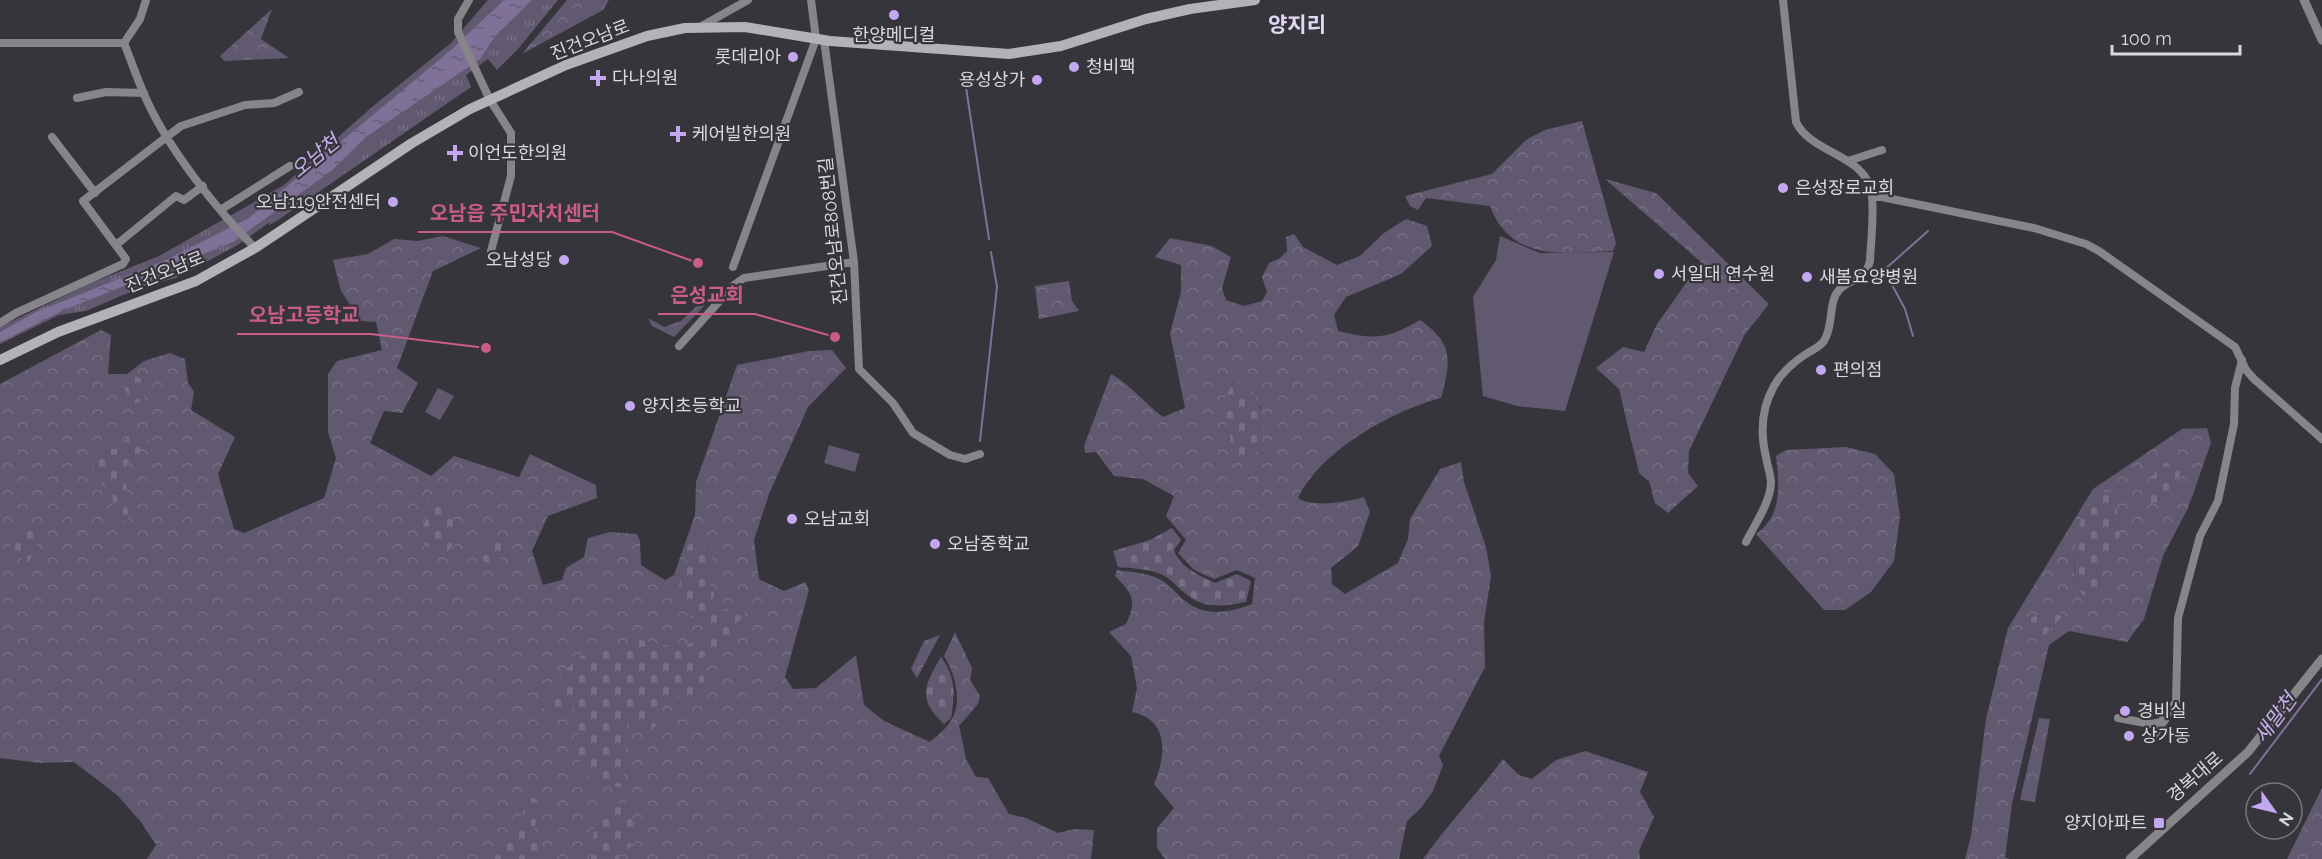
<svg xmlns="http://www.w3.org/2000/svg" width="2322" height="859" font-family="Raleway,'Noto Sans KR',sans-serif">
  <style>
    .grass { fill: url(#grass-tufts) }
    .forest { fill: url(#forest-crowns); fill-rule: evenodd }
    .cemetery { fill: url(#cemetery-stones) }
    .pitch { fill: #615970 }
    .water { fill: url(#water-ripples) }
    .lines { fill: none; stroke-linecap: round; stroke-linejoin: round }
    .stream { stroke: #7f7197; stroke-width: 2 }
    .minor { stroke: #868589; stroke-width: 8 }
    .tertiary { stroke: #868589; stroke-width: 9 }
    .secondary { stroke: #b4b2b8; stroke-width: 10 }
    .poi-dot { fill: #c4a7f1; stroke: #37353c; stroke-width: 2 }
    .labels { text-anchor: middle; stroke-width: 4.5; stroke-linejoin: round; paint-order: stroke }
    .poi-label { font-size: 18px; fill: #dad9dd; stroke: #37353c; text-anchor: start }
    .street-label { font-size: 18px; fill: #dad9dd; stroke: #37353c }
    .water-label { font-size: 20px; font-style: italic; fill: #c8b1ef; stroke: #37353c }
    .quarter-label { font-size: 21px; font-weight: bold; fill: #e2d8f4; stroke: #37353c }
    .leader { fill: none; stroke: #ca5c88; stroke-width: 2 }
    .callout-dot { fill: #ca5c88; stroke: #37353c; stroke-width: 2 }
    .callout-label { font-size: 20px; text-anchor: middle; font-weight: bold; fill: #ca5c88; stroke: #37353c; stroke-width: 4.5; stroke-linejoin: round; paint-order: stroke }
  </style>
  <defs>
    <pattern id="grass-tufts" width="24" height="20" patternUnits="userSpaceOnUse" patternTransform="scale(1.5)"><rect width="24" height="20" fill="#615970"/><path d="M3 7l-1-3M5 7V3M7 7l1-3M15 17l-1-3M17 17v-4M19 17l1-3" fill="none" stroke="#777084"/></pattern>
    <pattern id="forest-crowns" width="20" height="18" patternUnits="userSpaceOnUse" patternTransform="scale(1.5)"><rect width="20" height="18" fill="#615970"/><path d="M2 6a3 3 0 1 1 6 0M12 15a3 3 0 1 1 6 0" fill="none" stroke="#777084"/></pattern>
    <pattern id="cemetery-stones" width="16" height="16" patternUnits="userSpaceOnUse" patternTransform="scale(1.5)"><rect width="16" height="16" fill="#615970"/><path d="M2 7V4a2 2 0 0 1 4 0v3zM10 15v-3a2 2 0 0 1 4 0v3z" fill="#777084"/></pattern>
    <pattern id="water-ripples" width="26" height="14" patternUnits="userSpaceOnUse" patternTransform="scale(1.5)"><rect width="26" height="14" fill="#7f7197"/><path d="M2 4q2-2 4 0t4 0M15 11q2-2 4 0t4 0" fill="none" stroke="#665e75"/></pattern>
  </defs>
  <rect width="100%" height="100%" fill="#37353c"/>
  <!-- grass -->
  <path class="grass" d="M488 0H558L518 49 497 70 488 59 466 75 471 87 275 222 269 225 270 222 236 246 176 278 144 286 86 311 59 315 0 344V327L89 284 159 256 284 185 372 107 451 43Z
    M698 305H705L674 337 652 326 648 318 664 327 681 321Z"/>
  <!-- forest -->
  <path class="forest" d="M567 0H609L603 10 522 54Z
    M272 9 261 39 289 58 224 61 220 56Z
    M1582 121 1616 243 1613 251C1563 253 1511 262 1490 206L1426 198 1418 210 1410 206 1405 196 1492 174 1526 140 1545 130Z
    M1605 179 1656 193 1769 304 1745 334 1689 451 1688 473 1698 486 1668 513 1655 503 1649 481 1639 473 1619 389 1596 368 1623 347 1644 352 1657 324 1701 262Z
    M1406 219 1427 226 1432 246 1401 274 1346 297 1334 315 1338 331C1376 340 1387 339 1420 320 1454 344 1451 361 1441 398 1392 411 1321 450 1298 498 1312 508 1348 502 1364 497L1370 512 1358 546 1331 568 1332 584 1345 594 1398 563 1408 539 1410 519 1440 469 1461 462 1464 482 1486 547 1491 576 1484 622 1485 667 1439 756 1443 765 1433 791 1421 808 1407 821 1399 859H1165L1157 848V828L1174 808 1154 784C1166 756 1170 720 1132 712L1137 688 1131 656 1109 632 1126 624C1137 600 1133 594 1115 576L1117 570C1132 572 1150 573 1163 581 1172 587 1179 597 1188 603 1206 617 1232 612 1252 604L1255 578 1237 570 1214 579 1194 570 1178 553 1186 540 1166 516 1174 496 1143 479 1114 476 1096 452 1085 453 1084 446 1111 374C1131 385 1145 404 1163 417L1185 408 1170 333 1181 292V265L1155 257 1170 238 1212 246 1231 257 1222 288 1226 300 1244 306 1262 301 1267 292 1262 277 1269 263 1280 258 1287 251 1286 237 1294 234 1303 247 1337 265 1360 256 1384 233ZM1235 381 1261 407V418L1229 440C1227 420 1220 397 1235 381Z
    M443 236 481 248 433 271 397 368 418 383 402 413 384 411 370 443 431 476 454 456 519 477 530 454 596 485 597 498 548 516 532 551 543 585 562 580 566 568 584 557 588 538 610 532 637 534 640 541 641 565 665 580 674 575 695 515 696 482 737 365 809 351 832 350 846 368 808 407 769 494 754 540 759 579 784 591 805 582 809 590 785 677 793 689 816 688 856 655 864 705 884 721 930 742C938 735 947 728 952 719 963 700 954 672 944 656L955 632 972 668 970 680 980 696 978 704 959 726 966 759 976 777 988 778 1009 814 1026 818 1058 833 1074 829 1094 830 1091 859H147L156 845 141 822 117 795 74 762 40 763 0 758V384L101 330 111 335 108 374H127L144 361 170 353 185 359 188 383 194 392 191 410 235 437 218 474 234 529 244 533 324 498 336 458 328 432V374L337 361 382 350 376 322 361 321 341 291 333 260 368 254 394 239 418 241Z
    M1069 281 1072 301 1079 311 1039 319 1035 286Z
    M2207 428 2211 443 2188 508 2163 556 2144 619 2127 642 2069 631 2049 645 2012 804 2005 858 2010 859H1965L1971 836 1986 719 2008 628 2093 489 2182 429ZM2083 514 2118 520C2122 543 2109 554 2096 572L2101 583 2093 600 2075 583 2074 556Z
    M1846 447 1875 454 1894 474 1900 517 1894 561 1871 592 1845 610H1824L1756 534C1783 515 1779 485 1776 456L1786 450Z
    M940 635 917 678 911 669 924 641Z
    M2039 718 2050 719 2035 802 2020 800Z
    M1585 751 1648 772 1640 792 1654 817 1639 851 1640 859H1423C1448 824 1477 794 1503 759L1519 775 1532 779 1556 760Z
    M2322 788V859H2287Z"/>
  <!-- cemetery -->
  <path class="cemetery" d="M135 376 147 382 143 400 134 404 122 385Z
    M1235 381C1266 391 1273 440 1249 460L1237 456C1226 435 1217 400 1235 381Z
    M132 429 145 433 149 442C143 450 133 454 129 460 123 469 128 506 128 520L116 521 112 494 97 480 93 463 101 449H121Z
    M2177 462 2182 468 2173 492 2162 504 2151 503 2147 498 2150 480 2160 465Z
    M2114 491 2120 533 2118 544 2096 572 2101 583 2093 601 2082 594 2075 583 2074 556 2082 514 2099 494Z
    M439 493 452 509 457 537 448 552 439 553 422 543 419 534 427 518 424 510 432 494Z
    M17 526H28L40 531 37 547 29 561 8 554Z
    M1172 528 1181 540 1174 550C1180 568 1199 575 1215 583L1237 574 1251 581 1246 602C1224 606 1204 610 1185 593 1178 588 1171 579 1163 575 1149 569 1133 568 1118 567L1113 551 1150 540Z
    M493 535 509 546 499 561 489 565 476 555 483 541Z
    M705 538 714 553 705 574 714 593 713 610 730 609 743 602 745 616 733 626 727 646 700 658 706 688 690 698 674 695 662 707 661 721 649 732 630 720C623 742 625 764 623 787L597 785 585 773 576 752C581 739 579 733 572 721L576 708 555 713 542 707 545 699 562 691 560 675C569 667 580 656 591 652 611 644 619 662 638 639 668 647 679 650 708 637L705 622 691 618 678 592 682 570 691 565 683 557 688 545Z
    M2044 612H2060L2061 618 2042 638 2027 628 2028 619Z
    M941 657C956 678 955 693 951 718L944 724C917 699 924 686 941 657Z
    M529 797 540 801 534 830 541 859H487L493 845 517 828Z
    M628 803 637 840 617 859H591L595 824 615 804Z"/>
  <!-- pitch -->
  <path class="pitch" d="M1500 236 1540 253 1614 252 1565 411 1517 406 1483 396 1473 297 1496 260Z
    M438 388 454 396 440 420 425 412Z
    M829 445 860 454 855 472 824 463Z"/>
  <!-- water -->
  <path class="water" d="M504 0H532L495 36 480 59 366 137 331 171 233 242 64 310 0 342V332L36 312 166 260 249 218 451 50Z"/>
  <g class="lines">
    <!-- stream -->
    <path class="stream" d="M964 74 989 239
      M1913 336 1905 309 1884 270 1928 231
      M980 441 997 287 991 252
      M2250 774 2322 679"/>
    <!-- minor -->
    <path class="minor" d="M469 0 458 19V32L490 100 511 133V176L491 251
      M700 27 748 0
      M824 40 854 262 859 369 893 403 913 433 950 455 965 459 980 454
      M0 43H124
      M124 43C132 63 139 84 148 103 171 152 217 210 255 248
      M124 43 140 19 146 0
      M77 98 106 92 144 93
      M52 137 95 193
      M1848 161 1882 150
      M1872 195 2034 228 2086 244 2099 251 2235 347 2246 370 2254 379 2322 439
      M222 209 290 166
      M116 245 176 196 184 200 203 186
      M733 267 816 39 811 0
      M0 323 16 313 123 264 126 259 83 201 181 126 245 105 274 103 299 92
      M679 346 734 285 744 278 854 262
      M1746 542C1755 524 1770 503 1771 483 1771 475 1767 465 1766 457 1760 432 1761 409 1774 386 1782 372 1792 363 1806 354 1812 350 1820 347 1824 341 1834 325 1828 302 1839 290 1851 277 1864 284 1870 261 1871 240 1874 217 1872 196 1868 154 1812 155 1796 122L1783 0
      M2118 718 2151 724 2161 722 2176 702 2178 618 2200 536 2218 501 2234 424 2235 388 2242 360
      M2152 738 2165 720"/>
    <!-- tertiary -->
    <path class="tertiary" d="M2304 0 2322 40
      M2130 859 2248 752 2322 659"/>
    <!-- secondary -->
    <path class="secondary" d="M0 360 58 332 196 281 255 248 412 143 470 109 566 65 647 36 685 28 745 27 830 41 1009 54 1061 46 1146 19 1190 9 1255 0"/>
  </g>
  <!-- markers -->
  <g class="poi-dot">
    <circle cx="894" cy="15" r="6"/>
    <circle cx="793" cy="57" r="6"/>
    <circle cx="1074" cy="67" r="6"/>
    <path d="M595 69h6v6h6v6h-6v6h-6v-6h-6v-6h6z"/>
    <circle cx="1037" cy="80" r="6"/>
    <path d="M675 125h6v6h6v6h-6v6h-6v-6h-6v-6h6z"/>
    <path d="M452 144h6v6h6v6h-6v6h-6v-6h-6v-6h6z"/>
    <circle cx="1783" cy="188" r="6"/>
    <circle cx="393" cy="202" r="6"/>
    <circle cx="564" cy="260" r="6"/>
    <circle cx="1659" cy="274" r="6"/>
    <circle cx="1807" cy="277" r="6"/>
    <circle cx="1821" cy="370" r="6"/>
    <circle cx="630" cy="406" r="6"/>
    <circle cx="792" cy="519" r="6"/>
    <circle cx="935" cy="544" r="6"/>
    <circle cx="2125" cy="711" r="6"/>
    <circle cx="2129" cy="736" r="6"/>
    <rect x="2153" y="817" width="12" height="12" rx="3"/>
  </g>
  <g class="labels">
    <!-- poi labels -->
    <g class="poi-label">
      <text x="894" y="41" text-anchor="middle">한양메디컬</text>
      <text x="781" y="63" text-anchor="end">롯데리아</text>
      <text x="1086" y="73">청비팩</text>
      <text x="612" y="84">다나의원</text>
      <text x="1025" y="86" text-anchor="end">용성상가</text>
      <text x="692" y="140">케어빌한의원</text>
      <text x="468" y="159">이언도한의원</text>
      <text x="1795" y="194">은성장로교회</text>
      <text x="381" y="208" text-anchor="end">오남119안전센터</text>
      <text x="552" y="266" text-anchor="end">오남성당</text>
      <text x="1671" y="280">서일대 연수원</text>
      <text x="1819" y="283">새봄요양병원</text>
      <text x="1833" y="376">편의점</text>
      <text x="642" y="412">양지초등학교</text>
      <text x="804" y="525">오남교회</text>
      <text x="947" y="550">오남중학교</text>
      <text x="2137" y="717">경비실</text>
      <text x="2141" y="742">상가동</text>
      <text x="2147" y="829" text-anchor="end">양지아파트</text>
    </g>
    <!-- street labels -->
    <g class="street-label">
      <text transform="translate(590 40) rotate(-21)" y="6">진건오남로</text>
      <text transform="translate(833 231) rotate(-96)" y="6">진건오남로808번길</text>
      <text transform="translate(165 272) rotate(-22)" y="6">진건오남로</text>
      <text transform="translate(2195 777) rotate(-41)" y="6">경복대로</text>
    </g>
    <!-- water labels -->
    <g class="water-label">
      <text transform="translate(315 156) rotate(-39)" y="7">오남천</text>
      <text transform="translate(2275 718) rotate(-53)" y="7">새말천</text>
    </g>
    <!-- quarter labels -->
    <g class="quarter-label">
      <text x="1297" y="32">양지리</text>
    </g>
  </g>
  <!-- callouts -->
  <path class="leader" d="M698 263L612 232H418M835 337L755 314H658M486 348L371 334H237"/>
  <g class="callout-dot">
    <circle cx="698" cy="263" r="6"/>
    <circle cx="835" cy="337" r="6"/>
    <circle cx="486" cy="348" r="6"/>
  </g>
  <g class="callout-label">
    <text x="515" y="220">오남읍 주민자치센터</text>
    <text x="707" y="302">은성교회</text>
    <text x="304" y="322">오남고등학교</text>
  </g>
  <!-- north arrow -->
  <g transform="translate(2274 811) rotate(124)"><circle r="28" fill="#37353c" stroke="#78777c" stroke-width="1.5"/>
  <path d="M0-4.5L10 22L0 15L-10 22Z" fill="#c4a7f1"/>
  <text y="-9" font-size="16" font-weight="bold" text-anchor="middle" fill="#dad9dd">N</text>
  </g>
  <!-- scale -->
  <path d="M2112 45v9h128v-9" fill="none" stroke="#dad9dd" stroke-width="3"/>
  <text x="2121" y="45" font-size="18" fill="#dad9dd" stroke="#37353c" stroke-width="4.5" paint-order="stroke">100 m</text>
</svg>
